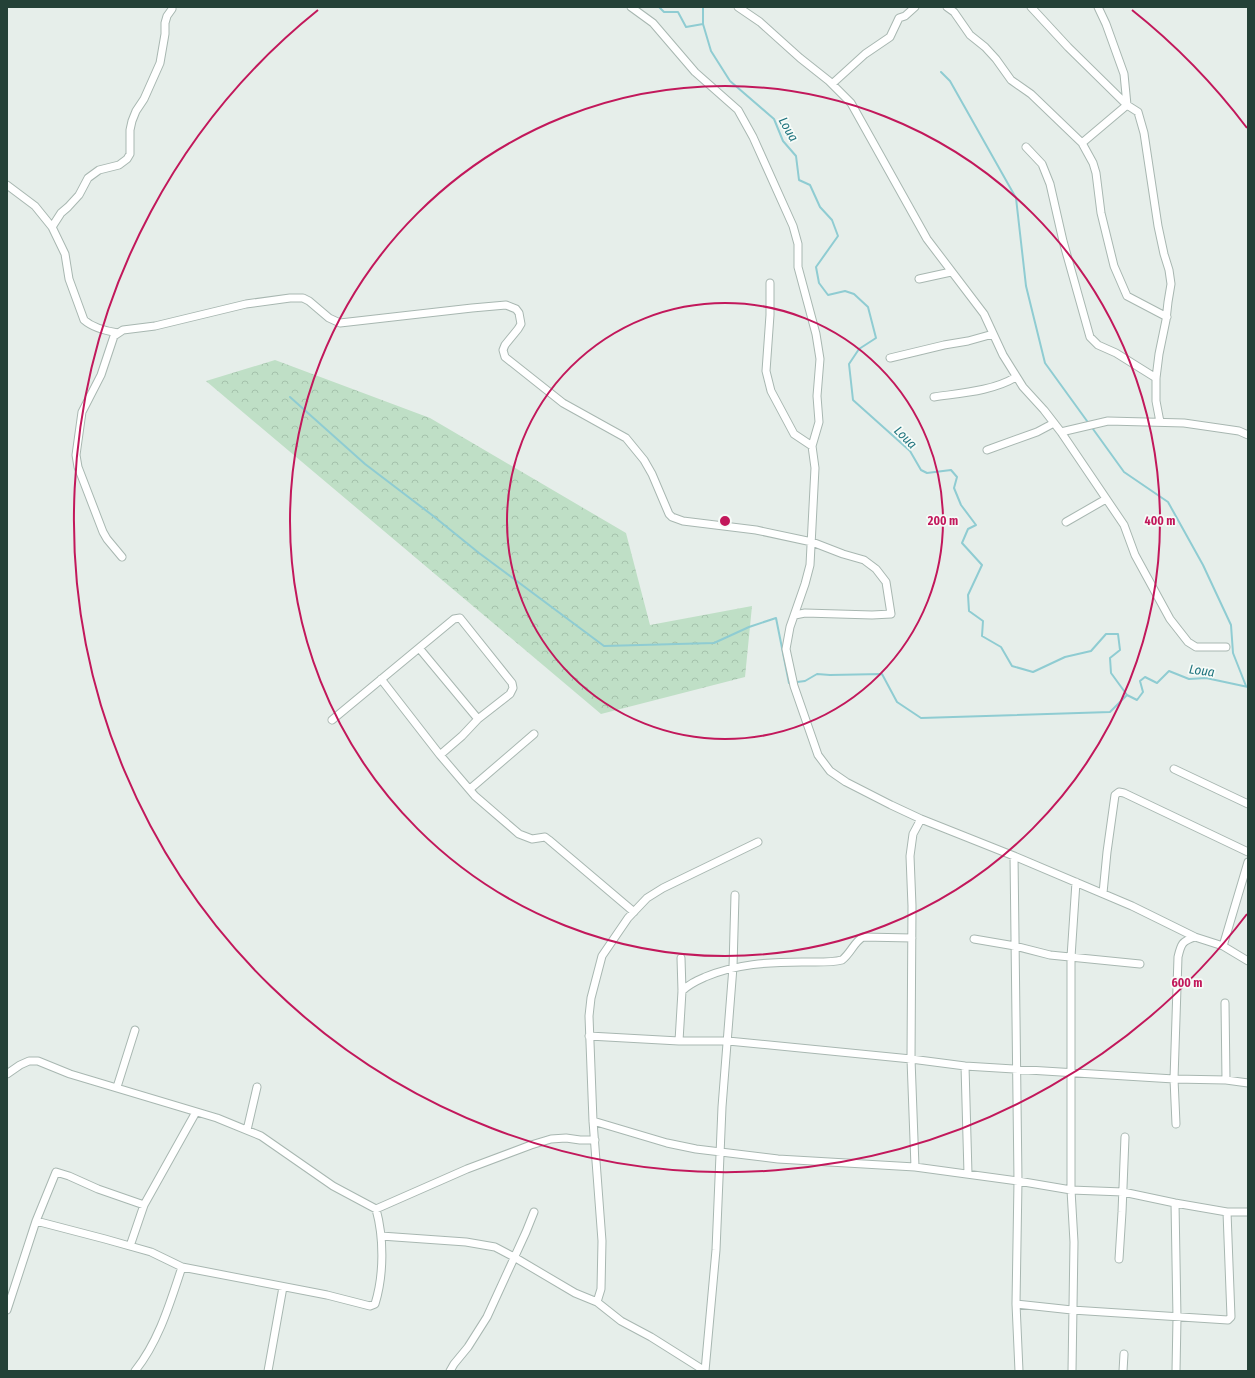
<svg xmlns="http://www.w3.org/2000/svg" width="1255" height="1378" font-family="'Fira Sans Condensed',sans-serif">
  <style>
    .forest { fill: url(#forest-crowns) }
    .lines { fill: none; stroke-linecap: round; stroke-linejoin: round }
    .stream { stroke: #8fccd2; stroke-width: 2 }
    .minor-casing { stroke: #a8b7b1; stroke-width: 9 }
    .minor { stroke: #fff; stroke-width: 7 }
    .ring { fill: none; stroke: #c2185b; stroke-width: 2 }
    .labels { text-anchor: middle; stroke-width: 3.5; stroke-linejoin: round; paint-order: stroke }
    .water-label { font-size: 13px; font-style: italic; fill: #1e737d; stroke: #f6fbf8 }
    .centre { fill: #c2185b; stroke: #f6fbf8; stroke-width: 2 }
    .ring-label { font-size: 12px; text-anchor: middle; font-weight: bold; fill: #c2185b; stroke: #f6fbf8; stroke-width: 3.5; stroke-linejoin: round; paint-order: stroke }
  </style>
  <defs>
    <pattern id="forest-crowns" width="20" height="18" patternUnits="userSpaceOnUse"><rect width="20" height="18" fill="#bfdfc6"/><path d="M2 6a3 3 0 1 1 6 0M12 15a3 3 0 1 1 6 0" fill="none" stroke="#a4c1ab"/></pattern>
  </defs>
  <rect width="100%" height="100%" fill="#e6eeea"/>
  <!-- forest -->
  <path class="forest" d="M275 360 430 418 626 533 650 625 752 606 745 677 601 714 206 381Z"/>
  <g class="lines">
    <!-- stream -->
    <path class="stream" d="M659 7 664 12H678L686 27 703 24 711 51 730 81 774 119 783 141 796 156 799 180 810 185 820 207 832 220 838 236 816 267 819 283 828 295 845 291 854 294 868 307 876 338 859 349 849 364 853 400 910 451 921 470 927 473 951 470 957 477 954 488 961 505 976 525 968 529 962 543 982 565 968 595 969 611 983 621 982 636 1001 647 1012 666 1033 672 1065 657 1091 651 1106 634H1118L1120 650 1110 658 1111 673 1127 695 1137 700 1143 692 1140 681 1145 677 1157 683 1169 671 1189 679 1206 678 1248 687
      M703 7V24
      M941 72 950 81 1016 198 1026 286 1045 363 1087 421
      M290 397 365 464 432 515 479 553 604 646 714 643 749 627 776 618 789 683 805 681 817 674 830 675 882 674 897 702 921 718 1110 712 1127 695
      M1093 429 1124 472 1168 502 1203 565 1231 625 1233 653 1246 686"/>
    <defs>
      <path id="minor" d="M631 7 653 23 695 72 738 110 753 137 793 226 798 244V267L816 334 820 359 817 396 819 422 812 446 815 468 810 565 805 584 790 627 786 649 794 686 818 755 830 771 846 782 891 805 921 819 1014 856 1132 906 1195 937 1223 946 1248 961
        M738 7 760 22 800 58 829 81 851 103 927 239 984 314 1003 355 1023 387 1044 410 1061 432 1124 525 1135 555 1170 619 1188 642 1196 647H1226
        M947 7 954 12 970 35 985 47 996 59 1011 80 1031 94 1082 143
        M1031 7 1068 47 1127 105 1138 112 1144 133 1158 226 1164 254 1169 270 1171 284 1168 302 1166 320 1159 354 1156 378V401L1160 422
        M1098 7 1106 24 1124 74 1127 105
        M832 84 865 54 890 37 899 18 905 16 915 7
        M1127 105 1082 143 1093 163 1096 173 1101 213 1114 266 1127 296 1167 317
        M1026 147 1042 164 1050 184 1063 241 1090 337 1098 345 1116 353 1156 378
        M7 185 35 206 52 227 65 254 69 279 84 320C93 328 106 331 118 333
        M52 227 61 213 68 207 79 195 88 178 99 170 119 165 127 159 130 154V130L132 121 136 111 144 99 160 63 165 34V23L167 16 172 9
        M919 279 951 272
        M770 283V315L766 371 771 391 794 434 812 446
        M890 358 944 345 968 341 993 334
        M934 397C961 393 993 391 1016 377
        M1061 432 1108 421 1184 423 1239 431 1248 435
        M987 450 1037 432 1054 423
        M1066 522 1106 499
        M122 557 107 539 103 532 78 467 76 455 82 412 101 375 114 336 123 330 155 326 246 304 290 298H303L309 301 329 318 340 323 472 308 506 305 516 309 519 313 521 324 518 329 505 345 503 350 505 357 563 403 626 438 644 460 652 474 669 514 672 517 683 521 756 530 812 542 843 554 864 560 876 569 886 582 891 614 872 615 805 613 795 615
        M419 648 478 719
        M381 679 440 755 475 796 519 834 532 839 545 837 549 840 634 912
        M332 720 454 619 460 618 512 683 513 688 510 694 478 719 462 736 440 755
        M1174 769 1248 804
        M470 789 534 734
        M1014 856 1018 1181 1016 1304 1019 1371
        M1103 893 1107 852 1115 795 1119 792 1124 793 1248 852
        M974 939 1015 946 1050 955 1140 964
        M1223 946 1248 862
        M682 991C689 984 696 981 705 977 736 964 769 962 802 962 815 962 830 963 842 960 851 953 854 942 863 937L912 938
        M1225 1003 1226 1080
        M589 1036 679 1041H728L911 1059 965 1066 1174 1079 1226 1080 1248 1083
        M679 1041 682 991 681 958
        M965 1066 968 1174
        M7 1074 20 1065 29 1061H38L70 1074 217 1118 261 1136 333 1186 376 1209 467 1169 531 1145 551 1139 566 1138 580 1140H595
        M117 1087 135 1030
        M593 1121 667 1143 696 1149 778 1159 915 1167 1018 1181 1071 1190 1123 1192 1175 1203 1227 1212H1248
        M1176 1124 1174 1079 1178 957C1181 944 1182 941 1195 937
        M247 1130 257 1087
        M915 1167 911 1059 912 906 910 856 913 834 921 819
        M1175 1203 1177 1318 1176 1371
        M36 1221 105 1239 151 1252 182 1267 327 1295 370 1306 375 1304C384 1275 384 1238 376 1209
        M381 1236 466 1242 495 1247 514 1257 575 1293 597 1302
        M130 1246 144 1205 196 1112
        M1119 1259 1122 1212 1125 1137
        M1016 1304 1072 1310 1228 1320 1231 1317 1227 1212
        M7 1310 36 1221 56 1172 69 1176 98 1189 144 1205
        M135 1371C159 1341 170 1303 182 1267
        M268 1371 283 1287
        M450 1371 454 1364 468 1347 487 1317 526 1232 534 1212
        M705 1371 651 1337 621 1321 597 1302 601 1289 602 1241 593 1121 589 1016 591 998 602 956 628 918 647 898 663 888 758 842
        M705 1371 716 1250 722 1107 733 967 735 895
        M1072 1371 1074 1242 1071 1190V957L1076 882
        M1123 1371 1124 1354"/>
    </defs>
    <!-- minor casing -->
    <use href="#minor" class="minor-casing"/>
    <!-- minor -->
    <use href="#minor" class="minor"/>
  </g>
  <!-- distance rings -->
  <g class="ring">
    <circle cx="725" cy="521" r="218"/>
    <circle cx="725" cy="521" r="435"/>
    <path d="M1247 914A653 653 0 1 1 318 10M1132 10A653 653 0 0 1 1247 128"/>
  </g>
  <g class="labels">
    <!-- water labels -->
    <g class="water-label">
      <text transform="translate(789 129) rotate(60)" y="5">Loua</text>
      <text transform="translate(906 437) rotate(45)" y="5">Loua</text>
      <text transform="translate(1202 670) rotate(8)" y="5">Loua</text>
    </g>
  </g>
  <circle cx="725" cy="521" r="6" class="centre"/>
  <g class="ring-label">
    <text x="943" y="525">200 m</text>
    <text x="1160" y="525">400 m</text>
    <text x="1187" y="987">600 m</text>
  </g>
  <!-- border -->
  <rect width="1255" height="1378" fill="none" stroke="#244137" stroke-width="16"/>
</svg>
